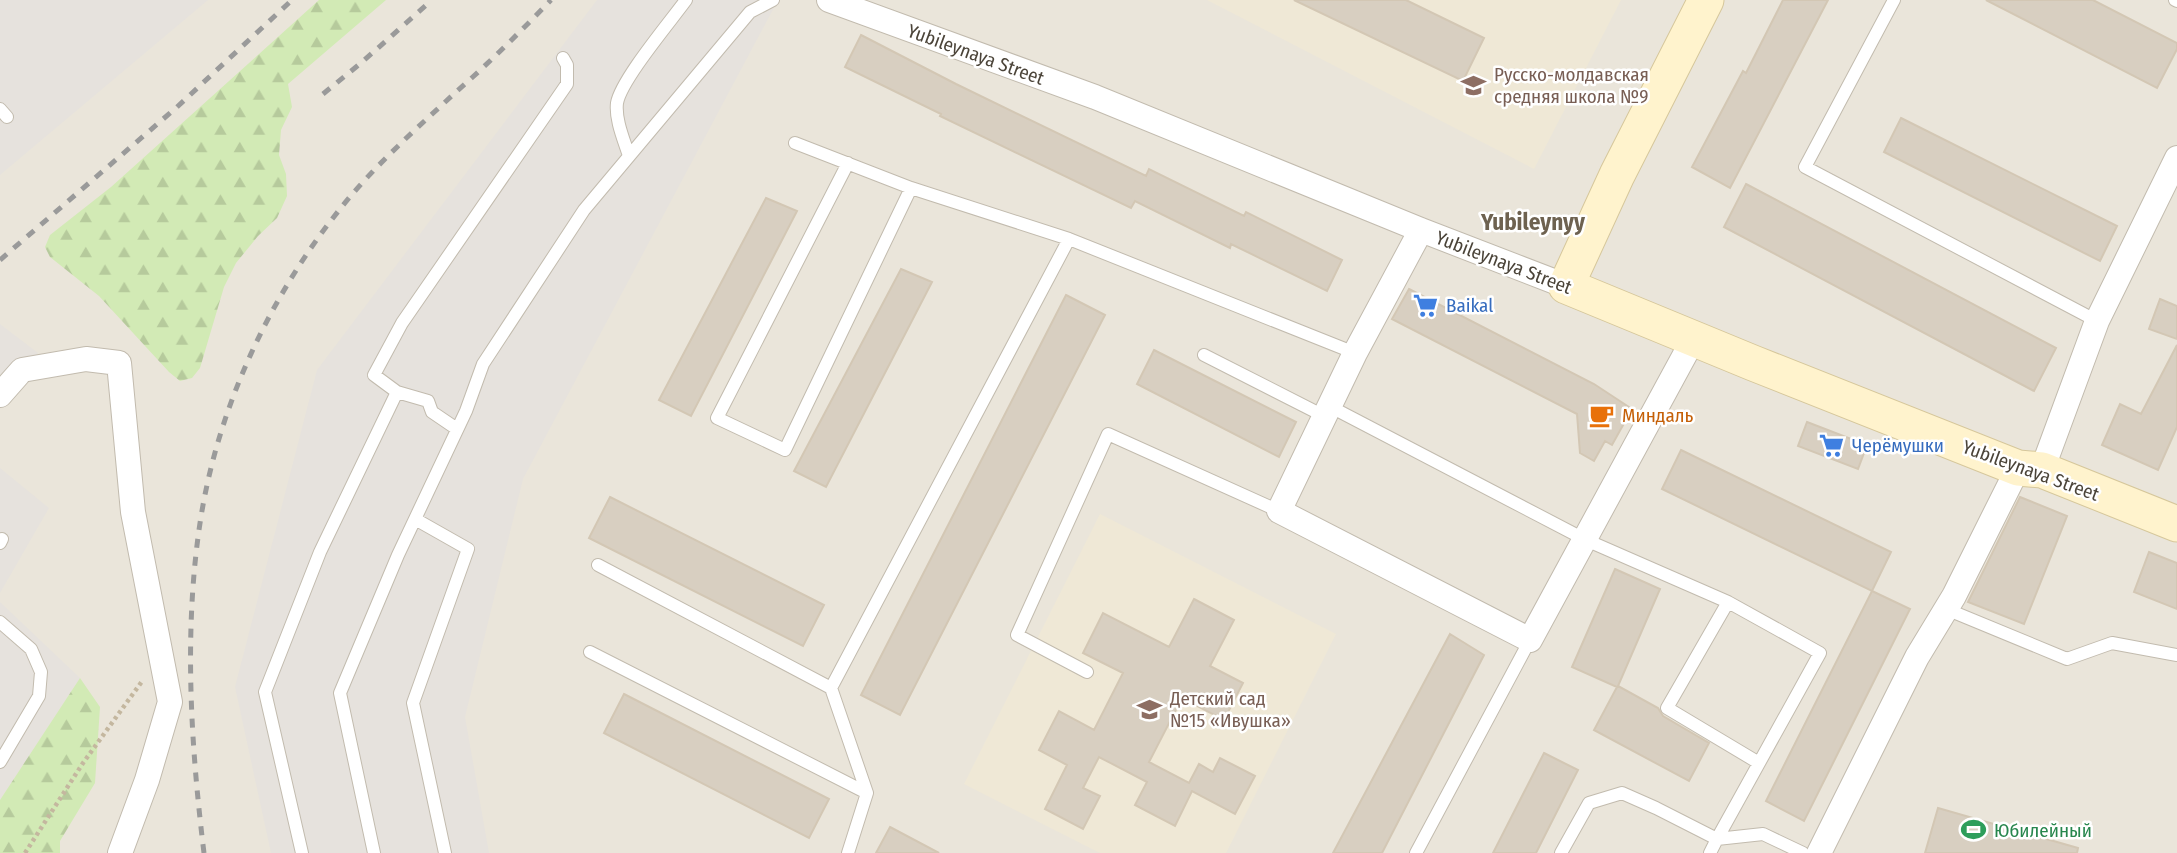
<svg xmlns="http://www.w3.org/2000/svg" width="2177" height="853" font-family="'Fira Sans Condensed',sans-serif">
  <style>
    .residential { fill: #eae5da }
    .industrial { fill: #e6e2dd }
    .education { fill: #efe8d6 }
    .forest { fill: url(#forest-firs) }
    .building { fill: #d8cfc1; stroke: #d3c7b4; stroke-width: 2 }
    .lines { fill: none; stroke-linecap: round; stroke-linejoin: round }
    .lane-casing { stroke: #c2bbae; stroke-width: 14 }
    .street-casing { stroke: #c2bbae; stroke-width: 26 }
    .secondary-casing { stroke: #d6c79b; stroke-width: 37 }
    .path { stroke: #c4b79f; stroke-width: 4.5; stroke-dasharray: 3.5 3.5; stroke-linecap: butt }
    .lane { stroke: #fff; stroke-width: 12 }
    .street { stroke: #fff; stroke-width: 24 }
    .secondary { stroke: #fff3cd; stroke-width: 35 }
    .rail { stroke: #9a9a9a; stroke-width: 5; stroke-dasharray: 9 9; stroke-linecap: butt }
    .labels { text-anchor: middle; stroke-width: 5; stroke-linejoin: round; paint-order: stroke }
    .street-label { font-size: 19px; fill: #4b4439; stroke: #fff }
    .education-label { font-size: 19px; fill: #785e54; stroke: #fff; text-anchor: start }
    .shop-label { font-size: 19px; fill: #366cbe; stroke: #fff; text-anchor: start }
    .food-label { font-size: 19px; fill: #c56008; stroke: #fff; text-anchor: start }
    .leisure-label { font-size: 19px; fill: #27864d; stroke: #fff; text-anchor: start }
    .quarter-label { font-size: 23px; font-weight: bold; fill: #6e6250; stroke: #fff }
  </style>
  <defs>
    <pattern id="forest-firs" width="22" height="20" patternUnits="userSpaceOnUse" patternTransform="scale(1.75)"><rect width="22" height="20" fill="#d2eab5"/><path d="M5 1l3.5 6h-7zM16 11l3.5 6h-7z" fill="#b6ca9c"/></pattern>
  </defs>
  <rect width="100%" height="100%" fill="#f6f3ec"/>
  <!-- residential -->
  <path class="residential" d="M0 0H2177V853H0Z"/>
  <!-- industrial -->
  <path class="industrial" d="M0 0H208L0 175Z
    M597 0H778L523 479 465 717 489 853H271L235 687 317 370Z
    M0 324 38 353 0 409Z
    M0 468 49 508 0 593Z
    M0 602 80 678 0 800Z"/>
  <!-- education -->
  <path class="education" d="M1207 0H1621L1534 169Z
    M1100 514 1336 634 1226 853H1100L964 784Z"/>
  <!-- forest -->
  <path class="forest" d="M319 0H386L288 84 292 107 281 130 279 155 286 174 287 196 277 218 258 236 236 263 224 287 200 368 192 378 180 381 169 372 99 296 50 257 45 247 50 235 111 187Z
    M80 678 100 707 95 783 60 841V853H0V800Z"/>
  <!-- building -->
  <path class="building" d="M1294 0H1406L1484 38 1463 81Z
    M1783 0H1828L1730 188 1692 167 1743 71 1746 73Z
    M1986 0H2093L2177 43V49L2157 88Z
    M861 35 956 84 1146 176 1149 169 1244 216 1246 212 1342 260 1327 291 1231 244 1230 248 1135 201 1131 208 940 116 941 114 845 67Z
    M1901 118 2117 226 2100 261 1884 152Z
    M1746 184 2056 348 2034 391 1724 227Z
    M766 198 797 211 691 416 659 400Z
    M901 269 932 282 826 487 794 471Z
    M1409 289 1594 384 1632 409 1612 445 1605 441 1594 461 1580 453 1577 414 1392 319Z
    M1066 295 1105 315 900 715 861 695Z
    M2160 299 2177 306V339L2149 329Z
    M2177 345V427L2158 470 2102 445 2120 404 2141 414Z
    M1154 350 1296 422 1279 457 1137 384Z
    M1807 422 1867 445 1858 469 1798 446Z
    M1681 450 1891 552 1872 591 1662 489Z
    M610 497 824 605 803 646 589 538Z
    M2020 497 2067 516 2024 624 1968 602Z
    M2149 552 2177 563V609L2134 592Z
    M1615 569 1660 589 1618 686 1658 708 1663 716 1709 743 1689 781 1594 730 1617 687 1572 667Z
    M1872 591 1910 609 1804 821 1766 801Z
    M1194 599 1234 620 1210 666 1243 683 1224 720 1182 698 1149 762 1189 783 1199 764 1213 772 1220 758 1255 776 1235 814 1192 791 1175 826 1135 805 1147 782 1099 757 1083 788 1100 796 1083 829 1045 809 1067 765 1039 750 1059 711 1094 730 1123 673 1083 653 1103 613 1169 647Z
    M1450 634 1484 655 1382 853H1333Z
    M624 694 829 799 809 838 604 733Z
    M1544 753 1578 770 1536 853H1493Z
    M1938 808 2078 848 2077 853H1925Z
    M890 827 939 853H876Z"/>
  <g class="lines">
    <defs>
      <path id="lane" d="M1894 0 1805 167 2097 321
        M2175 0 2177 1
        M0 109 7 117
        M795 143 911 188 1069 239
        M629 156C624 140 615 120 617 103 621 80 670 22 686 0
        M848 163 717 418 785 450 911 188
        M1204 355 1324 416
        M397 392 428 401 432 412 457 429
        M1329 406 1586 540 1728 602
        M415 519 468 549 413 703 445 853
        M0 543 2 539
        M598 565 831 688
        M1946 609 2067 659 2112 643 2177 655
        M0 622 31 649 41 672 39 696 0 762
        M590 652 867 793
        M1087 672 1017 635 1108 434 1279 511
        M302 853 265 692 320 552 397 392 374 375 402 323 567 84V65L563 58
        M374 853 340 693 398 555 466 411 483 364 584 210 750 12 773 0
        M848 853 867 793 831 688 1069 239 1355 353
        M1416 853 1530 640
        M1561 853 1589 803 1622 793 1656 808 1717 839 1820 653 1728 602 1667 708 1759 763
        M1710 853 1717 839 1763 834 1803 853"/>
      <path id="street" d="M829 0 1095 97 1421 230 1566 286
        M1421 230 1355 353 1279 511 1530 640 1694 338
        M0 395 22 370 86 359 119 363 133 512 170 702 147 780 120 853
        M2042 470 2097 321 2177 158
        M1819 853 1917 657 1954 596 2018 468"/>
      <path id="secondary" d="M1706 0 1617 175 1566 286 1753 363 2018 468 2042 470 2177 524"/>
    </defs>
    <!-- lane casing -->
    <use href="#lane" class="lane-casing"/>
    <!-- street casing -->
    <use href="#street" class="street-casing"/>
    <!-- secondary casing -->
    <use href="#secondary" class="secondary-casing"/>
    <!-- path -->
    <path class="path" d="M25 853 83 763 143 680"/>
    <!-- lane -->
    <use href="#lane" class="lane"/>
    <!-- street -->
    <use href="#street" class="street"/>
    <!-- secondary -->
    <use href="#secondary" class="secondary"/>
    <!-- rail -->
    <path class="rail" d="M323 94 361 63 432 0
      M0 260 177 107 292 0
      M204 853C191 747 184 636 199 530 215 414 267 300 340 209 374 166 416 129 456 92 489 63 520 32 551 0"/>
  </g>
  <!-- icons -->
  <defs>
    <symbol id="school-bare" viewBox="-9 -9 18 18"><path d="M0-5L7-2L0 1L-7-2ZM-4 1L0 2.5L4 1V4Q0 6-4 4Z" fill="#8d6e63" stroke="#fff" stroke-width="2.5" paint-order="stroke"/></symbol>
    <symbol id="supermarket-bare" viewBox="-9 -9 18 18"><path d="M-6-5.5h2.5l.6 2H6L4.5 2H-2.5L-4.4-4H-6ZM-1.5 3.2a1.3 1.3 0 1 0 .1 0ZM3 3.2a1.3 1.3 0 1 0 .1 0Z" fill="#3f7fe0" stroke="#fff" stroke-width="2.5" paint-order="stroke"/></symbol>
    <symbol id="cafe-bare" viewBox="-9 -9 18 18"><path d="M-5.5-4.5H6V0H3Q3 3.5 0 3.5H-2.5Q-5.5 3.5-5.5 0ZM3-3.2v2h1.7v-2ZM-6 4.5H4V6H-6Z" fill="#e8710a" stroke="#fff" stroke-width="2.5" paint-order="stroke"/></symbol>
    <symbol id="stadium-bare" viewBox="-9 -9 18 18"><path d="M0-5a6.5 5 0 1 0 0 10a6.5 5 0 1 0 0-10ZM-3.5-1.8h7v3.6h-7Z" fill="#2e9e5b" stroke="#fff" stroke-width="2.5" paint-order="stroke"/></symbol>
  </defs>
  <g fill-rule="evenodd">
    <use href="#school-bare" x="1456" y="68" width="35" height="35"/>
    <use href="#supermarket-bare" x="1408" y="288" width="35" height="35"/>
    <use href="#cafe-bare" x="1584" y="398" width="35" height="35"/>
    <use href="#supermarket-bare" x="1814" y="428" width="35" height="35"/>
    <use href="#school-bare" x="1132" y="692" width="35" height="35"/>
    <use href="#stadium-bare" x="1956" y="812" width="35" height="35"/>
  </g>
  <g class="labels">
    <!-- street labels -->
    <g class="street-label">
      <text transform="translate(976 54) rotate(20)" y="7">Yubileynaya Street</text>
      <text transform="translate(1504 262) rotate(21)" y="7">Yubileynaya Street</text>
      <text transform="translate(2031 470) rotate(20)" y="7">Yubileynaya Street</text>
    </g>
    <!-- education labels -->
    <g class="education-label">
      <text x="1494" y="81">Русско-молдавская<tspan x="1494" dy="22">средняя школа №9</tspan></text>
      <text x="1170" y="705">Детский сад<tspan x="1170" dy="22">№15 «Ивушка»</tspan></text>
    </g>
    <!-- shop labels -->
    <g class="shop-label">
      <text x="1446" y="312">Baikal</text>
      <text x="1852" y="452">Черёмушки</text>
    </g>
    <!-- food labels -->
    <g class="food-label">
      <text x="1622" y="422">Миндаль</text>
    </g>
    <!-- leisure labels -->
    <g class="leisure-label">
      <text x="1994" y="837">Юбилейный</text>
    </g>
    <!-- quarter labels -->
    <g class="quarter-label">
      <text x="1533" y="230">Yubileynyy</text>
    </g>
  </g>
</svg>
